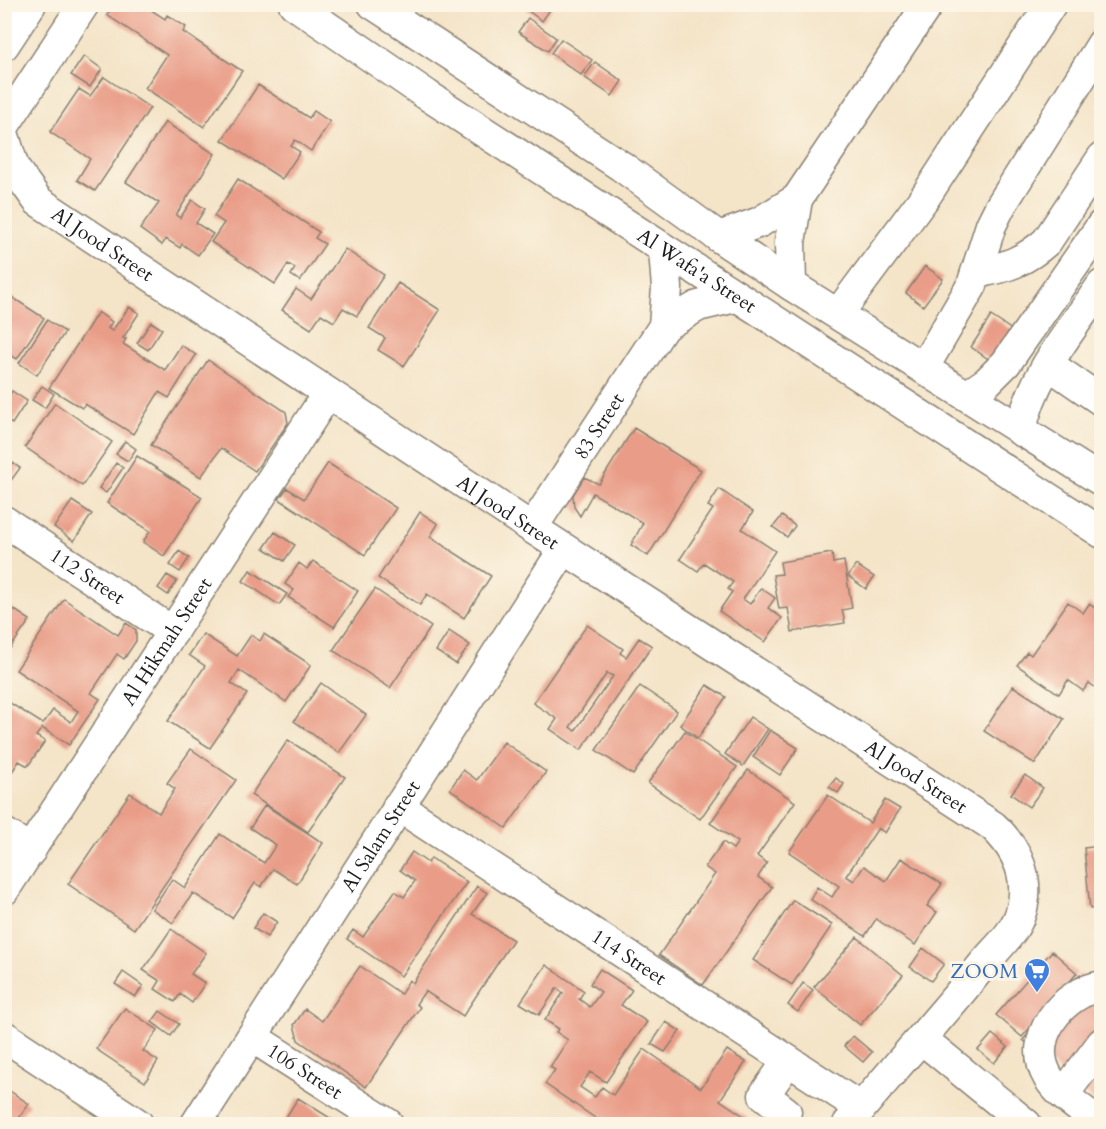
<svg xmlns="http://www.w3.org/2000/svg" width="1106" height="1129" font-family="Cardo,serif">
  <style>
    .building { fill: #e99c87; fill-rule: evenodd }
    .lines { fill: none; stroke-linecap: round; stroke-linejoin: round }
    .minor-casing { stroke: #888072; stroke-width: 33 }
    .minor { stroke: #fff; stroke-width: 30 }
    .labels { text-anchor: middle; stroke-width: 6; stroke-linejoin: round; paint-order: stroke }
    .street-label { font-size: 20px; fill: #1c1c1c; stroke: #fcf5e5 }
    .shop-label { font-size: 20px; fill: #366cbe; stroke: #fcf5e5; text-anchor: end }
  </style>
  <rect width="100%" height="100%" fill="#fcf5e5"/>
  <filter id="ink" filterUnits="userSpaceOnUse"><feTurbulence type="fractalNoise" baseFrequency=".0167" numOctaves="2"/><feDisplacementMap in="SourceGraphic" scale="12" xChannelSelector="R" yChannelSelector="G"/><feConvolveMatrix kernelMatrix="1 2 1 2 8 2 1 2 1" color-interpolation-filters="sRGB"/></filter>
  <filter id="wash" filterUnits="userSpaceOnUse"><feTurbulence type="fractalNoise" baseFrequency=".008" numOctaves="4" result="noise"/><feDisplacementMap in="SourceGraphic" scale="24" xChannelSelector="R" yChannelSelector="G"/><feGaussianBlur stdDeviation="1.35" result="paint"/><feColorMatrix in="noise" values="0 0 0 0 0 0 0 0 0 0 0 0 0 0 0 0 0 1.4 0 .05"/><feComposite in="paint" operator="in"/></filter>
  <g filter="url(#wash)">
    <rect width="100%" height="100%" fill="#f4e4c8"/>
    <g id="blocks">
      <!-- building -->
      <path class="building" d="M114 4H142L165 19 167 15 186 27 183 32 242 71 204 127 145 88 167 55 107 15Z
        M531 4H554L542 21 527 10Z
        M528 18 556 38 548 51 518 32Z
        M561 39 592 60 581 75 551 53Z
        M84 56 102 69 90 87 71 75Z
        M595 62 622 81 612 96 584 77Z
        M104 77 150 108 95 191 77 180 90 159 50 132 79 89 90 96Z
        M258 85 309 118 314 111 330 122 311 151 295 140 291 146 300 152 282 179 222 140Z
        M165 122 215 154 176 215 180 218 192 200 205 209 196 223 213 234 198 255 182 244 180 248 166 239 162 245 140 229 159 203 126 182Z
        M238 179 319 232 315 238 325 244 300 281 291 275 295 268 288 264 275 284 211 242 224 223 214 216Z
        M345 249 384 275 357 316 343 308 334 322 321 314 311 329 282 310 296 289 311 299Z
        M925 266 943 279 923 306 906 293Z
        M398 283 440 310 404 366 378 350 385 338 369 328Z
        M4 292 44 318 17 359 4 351Z
        M129 307 139 313 123 338 126 339 123 344 165 370 181 345 196 355 169 398 159 392 133 434 85 404 82 408 49 388 98 312 112 322 108 328 112 331Z
        M991 316 1018 334 997 365 971 347Z
        M47 320 65 332 37 375 19 363Z
        M151 322 162 329 148 350 137 343Z
        M208 360 286 412 288 423 255 471 221 448 201 477 151 445Z
        M42 386 54 394 45 408 32 400Z
        M12 391 27 401 12 424 4 419V403Z
        M55 403 112 442 82 486 25 447Z
        M634 428 701 470 648 556 631 545 643 523 593 493 580 516 574 507 573 495 584 477 599 484Z
        M125 441 136 449 128 461 116 454Z
        M137 456 202 497 164 556 143 542 150 531 107 503Z
        M4 457 20 468 4 490Z
        M116 463 123 468 106 493 99 488Z
        M328 463 396 508 365 555 279 499 287 488 304 499Z
        M719 489 753 512 742 529 775 551 743 599 750 604 761 588 775 598 768 608 782 618 765 642 719 611 732 592 728 589 733 582 704 563 698 571 680 559 713 509 708 506Z
        M72 501 92 514 74 541 54 527Z
        M420 512 438 524 430 537 491 576 464 618 427 594 420 605 378 578Z
        M782 516 795 526 787 537 773 527Z
        M275 532 295 545 284 561 264 548Z
        M179 551 189 558 180 572 170 565Z
        M832 553 833 563 844 561 852 608 842 610 845 623 792 632 788 608 779 609 773 575 782 574 780 562Z
        M313 561 358 591 334 627 288 597 294 590 285 584 299 563 307 569Z
        M856 565 874 577 866 589 848 576Z
        M250 570 287 594 279 605 243 581Z
        M167 575 177 581 168 595 158 588Z
        M375 589 431 627 390 688 333 650Z
        M64 599 118 635 126 623 136 630V641L124 659 117 654 91 693 100 699 69 745 42 728 36 736 45 741 28 766 19 761 12 772 4 767V699L43 724 53 710 71 722 78 711 16 670Z
        M1068 602 1083 613 1089 604 1101 612 1099 690 1089 683 1083 691 1068 680 1059 694 1017 665 1027 652 1031 655Z
        M4 603 30 620 4 657Z
        M587 625 623 649 620 653 626 657 639 638 652 646 581 750 550 729 557 719 533 703ZM607 673 613 676 575 731 570 727Z
        M449 631 470 645 456 664 436 651Z
        M203 634 237 656 251 635 260 641 264 634 311 665 286 702 239 670 231 683 247 694 210 748 168 721 205 666 189 655Z
        M321 683 366 715 339 753 294 721Z
        M707 685 726 697 698 738 680 725Z
        M640 686 677 711 633 775 596 750Z
        M1013 686 1064 719 1035 764 984 731Z
        M750 717 768 729 743 766 725 754Z
        M770 730 798 748 780 775 753 757Z
        M685 731 737 767 700 819 648 783Z
        M288 740 345 777 308 832 251 795Z
        M504 742 546 772 506 828 450 789 463 770 477 780Z
        M191 749 236 780 134 929 68 884 130 793 159 813 175 789 167 783Z
        M748 770 795 802 757 856 767 863 758 877 772 887 703 985 659 955 715 874 705 867 723 842 733 849 738 842 710 823Z
        M1025 775 1043 788 1029 807 1011 794Z
        M836 778 844 784 838 793 829 787Z
        M828 795 870 823 885 800 900 809 885 833 878 828 846 876 854 881 864 866 886 881 901 858 942 884 927 906 937 912 915 945 876 919 865 936 810 899 817 887 832 897 839 886 789 852Z
        M265 805 323 843 297 884 273 869 261 887 255 883 232 918 193 893 173 923 152 909 172 879 185 888 220 834 264 863 276 845 250 828Z
        M1101 846V908L1090 909 1084 848Z
        M412 852 428 863 431 858 467 882 401 976 347 939 353 930 363 937 395 891 404 897 415 881 400 870Z
        M477 886 487 893 472 914 513 940 463 1016 425 991 416 1004 420 1007 366 1087 298 1040 294 1025 305 1009 322 1021 360 966 401 994 409 980 413 983Z
        M793 900 832 925 792 985 753 960Z
        M263 913 277 922 267 937 253 928Z
        M171 929 206 953 191 974 205 983 192 1003 180 994 175 1002 155 989 160 981 143 970Z
        M857 937 903 975 860 1025 814 987Z
        M923 948 944 964 931 981 910 967Z
        M1052 951 1077 973 1022 1037 996 1015Z
        M546 965 584 991 579 999 590 1007 601 992 590 984 600 969 632 990 621 1005 647 1022 606 1082 590 1072 580 1087 595 1097 602 1087 613 1095 644 1049 701 1088 727 1050 746 1062 720 1100 756 1124H604L545 1084 555 1070 550 1067 568 1040 556 1032 559 1029 545 1020 563 993 557 988 539 1015 520 1003Z
        M123 972 143 986 135 997 115 984Z
        M1080 974 1101 992V1107L1023 1040Z
        M803 983 813 990 798 1012 788 1005Z
        M125 1008 158 1030 143 1051 158 1061 145 1082 96 1049Z
        M160 1011 179 1024 171 1036 152 1022Z
        M666 1022 680 1031 665 1052 651 1044Z
        M992 1034 1008 1047 994 1063 978 1050Z
        M853 1036 872 1052 863 1062 844 1046Z
        M4 1087 29 1104 15 1124H4Z
        M298 1098 338 1123 337 1124H287L283 1122Z"/>
    </g>
  </g>
  <g filter="url(#ink)">
    <use href="#blocks" fill-opacity="0" stroke="#888072" stroke-width="1.5"/>
    <g class="lines">
      <defs>
        <g id="minor">
          <path id="s1" d="M294 4 427 95 1102 533"/>
          <path d="M373 4 621 166 719 237 791 285 1102 481"/>
          <path d="M4 45 31 4"/>
          <path d="M4 126 84 4"/>
          <path id="s2" d="M4 136 14 168 38 201 532 528 993 826C1017 849 1031 878 1021 912 1014 935 995 949 981 967 938 1021 891 1071 848 1124"/>
          <path d="M719 237 760 222 797 199 928 4"/>
          <path d="M664 250 667 288 664 326"/>
          <path d="M977 272C1005 269 1026 260 1047 241L1102 158"/>
          <path d="M791 285 790 242 797 199"/>
          <path d="M838 314 925 197 1051 4"/>
          <path d="M1048 364 1102 401"/>
          <path d="M924 367 972 285 991 225 1000 207 1102 44"/>
          <path d="M968 395 987 382 1006 363 1102 225"/>
          <path d="M1021 431C1031 376 1071 331 1102 285"/>
          <path id="s3" d="M4 521 173 632"/>
          <path id="s4" d="M532 528 664 326 698 306 736 297"/>
          <path id="s5" d="M398 806 861 1108"/>
          <path d="M4 833 31 850"/>
          <path id="s6" d="M4 890 328 393"/>
          <path d="M4 1036 138 1124"/>
          <path id="s7" d="M252 1037 388 1124"/>
          <path d="M923 1040 1026 1124"/>
          <path d="M1064 1094 1102 1043"/>
          <path d="M786 1112 764 1095 788 1061"/>
          <path id="s8" d="M196 1124 564 549"/>
          <path d="M1100 1124C1083 1109 1059 1096 1048 1077 1025 1038 1063 992 1102 986"/>
        </g>
      </defs>
      <!-- minor casing -->
      <use href="#minor" class="minor-casing"/>
      <!-- minor -->
      <use href="#minor" class="minor"/>
    </g>
  </g>
  <!-- icons -->
  <defs>
    <symbol id="supermarket-pin" viewBox="-11 -11 22 30"><path d="M0 17L-7.5 6A9.5 9.5 0 1 1 7.5 6Z" fill="#3f7fe0" stroke="#fcf5e5"/><path d="M-6-5.5h2.5l.6 2H6L4.5 2H-2.5L-4.4-4H-6ZM-1.5 3.2a1.3 1.3 0 1 0 .1 0ZM3 3.2a1.3 1.3 0 1 0 .1 0Z" fill="#fff"/></symbol>
  </defs>
  <g fill-rule="evenodd">
    <use href="#supermarket-pin" x="1022" y="956" width="30" height="40"/>
  </g>
  <g class="labels">
    <!-- street labels -->
    <g class="street-label">
      <text dy="7" stroke="none"><textPath href="#s2" startOffset="152">Al Jood Street</textPath></text>
      <text dy="7" stroke="none"><textPath href="#s1" startOffset="483">Al Wafa'a Street</textPath></text>
      <text dy="7" stroke="none"><textPath href="#s4" startOffset="122">83 Street</textPath></text>
      <text dy="7" stroke="none"><textPath href="#s2" startOffset="638">Al Jood Street</textPath></text>
      <text dy="7" stroke="none"><textPath href="#s3" startOffset="100">112 Street</textPath></text>
      <text dy="7" stroke="none"><textPath href="#s6" startOffset="297">Al Hikmah Street</textPath></text>
      <text dy="7" stroke="none"><textPath href="#s2" startOffset="1124">Al Jood Street</textPath></text>
      <text dy="7" stroke="none"><textPath href="#s8" startOffset="342">Al Salam Street</textPath></text>
      <text dy="7" stroke="none"><textPath href="#s5" startOffset="276">114 Street</textPath></text>
      <text dy="7" stroke="none"><textPath href="#s7" startOffset="63">106 Street</textPath></text>
    </g>
    <!-- shop labels -->
    <g class="shop-label">
      <text x="1018" y="978">ZOOM</text>
    </g>
  </g>
  <!-- margin -->
  <rect width="1106" height="1129" fill="none" stroke="#fcf5e5" stroke-width="24"/>
</svg>
